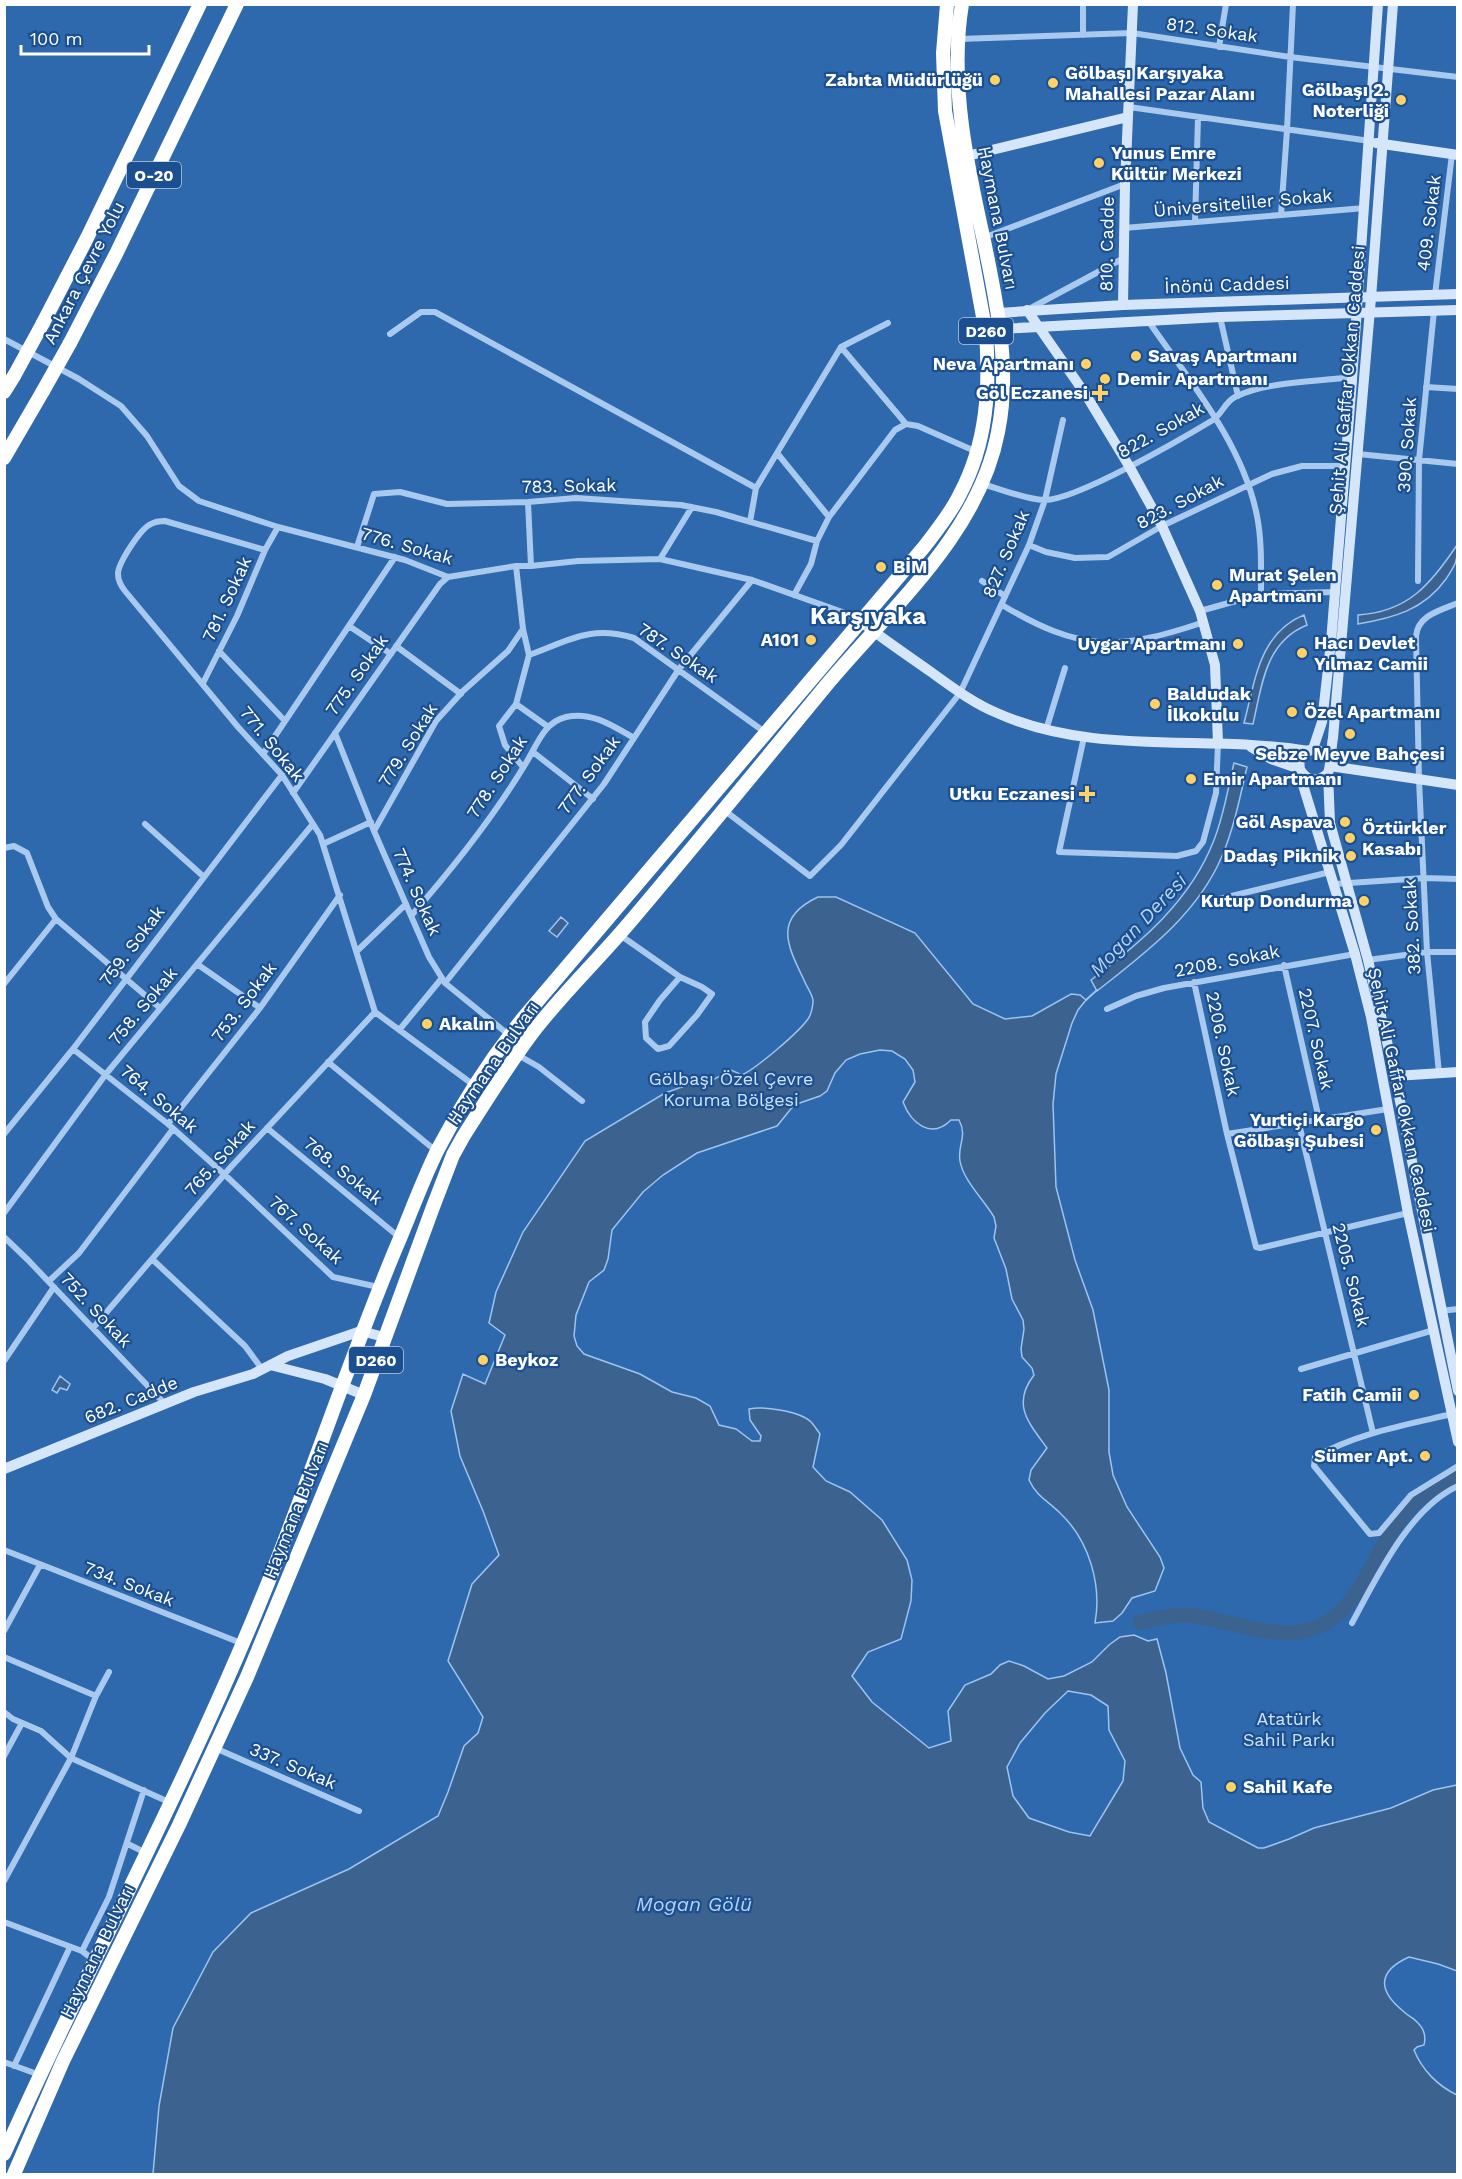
<svg xmlns="http://www.w3.org/2000/svg" width="1462" height="2179" font-family="'Work Sans',sans-serif">
  <style>
    .green { fill: #2e69ad }
    .water { fill: #3c6290; stroke: #9cc4f0; stroke-width: 1.5; fill-rule: evenodd }
    .lines { fill: none; stroke-linecap: round; stroke-linejoin: round }
    .stream { stroke: #9cc4f0; stroke-width: 2 }
    .river { stroke: #3c6290; stroke-width: 15 }
    .street { stroke: #a9c9ee; stroke-width: 6 }
    .secondary { stroke: #d6e6fa; stroke-width: 10 }
    .highway { stroke: #fff; stroke-width: 14 }
    .highway-bridge { stroke: #fff; stroke-width: 14 }
    .poi-dot { fill: #ffd166; stroke: #1b4f8f; stroke-width: 2 }
    .labels { text-anchor: middle; stroke-width: 4.5; stroke-linejoin: round; paint-order: stroke }
    .shield { fill: #1b4f8f; stroke: #bbcadd; stroke-width: 1.5 }
    .shield-label { font-size: 16px; font-weight: bold; fill: #fff }
    .street-label { font-size: 18px; fill: #fff; stroke: #1b4f8f }
    .poi-label { font-size: 18px; font-weight: bold; fill: #fff; stroke: #1b4f8f; text-anchor: start }
    .park-label { font-size: 18px; fill: #cfe3fa; stroke: #1b4f8f }
    .water-label { font-size: 20px; font-style: italic; fill: #b5d3f5; stroke: #1b4f8f }
    .district-label { font-size: 24px; font-weight: bold; fill: #fff; stroke: #1b4f8f }
  </style>
  <rect width="100%" height="100%" fill="#1b4f8f"/>
  <!-- green -->
  <path class="green" d="M4 5H1457V2174H5Z"/>
  <!-- water -->
  <path class="water" d="M1457 545C1458 562 1455 565 1446 579 1424 610 1393 618 1358 624V615C1408 612 1431 584 1457 545Z
    M1304 615 1307 625C1265 642 1262 685 1253 724L1244 723C1255 682 1259 633 1304 615Z
    M1234 763 1247 767C1240 797 1234 828 1222 856 1198 914 1145 953 1097 991L1091 980C1142 942 1191 900 1214 840 1224 815 1228 788 1234 763Z
    M818 897H836L915 933 973 1004 1005 1019 1032 1016 1071 994 1080 995 1086 1000 1078 1010 1072 1023 1056 1074 1053 1104 1056 1187 1075 1260 1093 1310 1109 1390V1452L1113 1475 1127 1507 1160 1557 1164 1568 1155 1591 1132 1598 1122 1613 1113 1621 1095 1623C1102 1585 1089 1540 1060 1513 1047 1500 1037 1497 1029 1480L1031 1470 1047 1448C1029 1423 1011 1405 1034 1375L1032 1368 1022 1357 1021 1349 1024 1329 1023 1320 1012 1299 1006 1269 994 1238 996 1226 994 1217C984 1200 963 1180 960 1161 957 1145 968 1137 959 1120H951C931 1140 911 1123 903 1102L915 1082 913 1070 905 1059 892 1051 880 1050 860 1054 846 1060 835 1073 827 1091 820 1096 794 1105 777 1126 697 1153 663 1175 643 1192 612 1230 608 1259 604 1270 589 1282 576 1315 574 1336 577 1346 584 1354 640 1374 672 1392 696 1398 710 1406 719 1425 736 1429 752 1441H760L761 1436 750 1420 749 1409C763 1406 800 1411 811 1422 814 1425 817 1430 820 1434L813 1467 826 1481 850 1492 882 1520 907 1560 912 1580 911 1601 901 1639 868 1652 852 1676 872 1702 929 1748 951 1741 948 1711 965 1685 991 1674 1000 1665 1009 1661 1024 1666 1048 1679 1064 1676 1092 1662 1109 1645 1120 1637 1134 1635 1148 1641 1157 1639 1166 1673 1180 1748 1193 1775 1201 1782 1203 1808 1209 1822 1258 1848H1264L1289 1839 1314 1828 1391 1808 1433 1790 1457 1785V1971L1438 1964 1409 1957C1378 1971 1377 1990 1403 2011 1408 2016 1414 2018 1418 2023 1424 2029 1426 2037 1424 2045L1417 2047 1414 2050C1422 2070 1438 2086 1457 2095V2174H153L159 2106 173 2028 213 1952 251 1913 349 1869 438 1816 448 1792 464 1746 478 1733 483 1717 448 1661 472 1584 499 1555 483 1511 460 1456 451 1411 463 1374 485 1384 505 1335 489 1323 496 1292 523 1232 585 1141 665 1093 693 1083 709 1082 731 1070 742 1075C758 1067 798 1033 808 1019 811 1015 813 1006 813 1001 813 995 806 986 804 980 787 945 773 918 818 897ZM1068 1691 1091 1695 1108 1706 1109 1730 1125 1761 1123 1781 1090 1836 1069 1832 1029 1818 1013 1796 1007 1767 1020 1743 1045 1713Z
    M561 917 568 923 557 937 549 931Z
    M60 1376 70 1384 67 1390 60 1388 57 1393 52 1390Z"/>
  <g class="lines">
    <!-- stream -->
    <path class="stream" d="M1086 1000 1097 990"/>
    <!-- river -->
    <path class="river" d="M1140 1622C1155 1619 1170 1615 1185 1615 1229 1618 1277 1645 1320 1626 1357 1610 1374 1556 1396 1525 1411 1503 1432 1487 1455 1476"/>
    <!-- street -->
    <path class="street" d="M1083 4V35
      M959 39 1132 33 1290 57 1458 77
      M1219 47 1226 4
      M1129 107 1370 141
      M1281 215 1287 130 1293 4
      M1195 222 1198 117
      M1124 228 1365 208
      M983 238 1125 184
      M1435 295 1452 154
      M1029 309 1124 258
      M1220 317 1238 396
      M1149 322C1189 380 1243 444 1257 516 1262 541 1261 568 1261 594
      M390 334 421 312H435L756 488
      M4 339 79 379 121 406 147 436 179 486 199 501 278 527 405 560 448 577 516 566H531L578 561 660 559 752 580 848 614 860 621
      M841 347 888 323
      M1426 387 1458 389
      M1358 454 1458 464
      M982 484C1001 489 1024 499 1044 500 1075 501 1183 438 1213 420 1222 414 1225 402 1235 397 1268 381 1316 382 1352 377
      M528 502 531 566
      M829 517 777 453 841 347 906 424
      M750 522 756 488 777 453
      M1029 545 1046 552 1075 558 1108 557 1162 526 1272 474 1302 466H1346
      M357 547 374 494 400 492 447 504 528 502 576 498 681 505 716 512 817 541
      M265 550 165 521C160 521 156 521 151 524 141 528 118 563 118 574 118 581 121 586 125 591L238 727 282 775 320 835 375 1012 475 1086
      M660 559 692 507
      M516 566 523 629 529 655 516 704 547 726
      M982 581 1005 596
      M1418 581 1419 460 1434 311
      M794 595 811 564 817 541 829 517 895 430 906 424 918 426 977 452
      M1002 605C1081 652 1118 651 1204 622
      M1200 611 1261 594 1335 592
      M349 626 391 654
      M396 646 461 694
      M219 651 285 721
      M529 655C570 640 590 625 634 638L766 733
      M203 683 237 616 265 550 278 527
      M516 704 499 726 505 745 523 767
      M1046 730 1065 668
      M335 733 374 831 429 957 445 983 509 1035
      M1084 737 1059 852 1177 856 1196 851 1203 842 1216 793 1218 743
      M533 752 593 799
      M263 754 395 557
      M293 793 440 584 448 577
      M724 810 810 876 841 845 960 693 1029 545 1045 500 1063 420
      M145 824 204 877
      M374 831 436 721 463 691 508 651 523 629
      M323 844 371 822
      M4 848 14 846 27 853 48 907 56 919 160 1008
      M1334 884 1424 878 1458 879
      M1215 900 1330 872
      M411 916C453 868 493 818 526 763 537 745 544 722 566 717 592 711 613 726 634 738
      M620 935 680 977 702 987 712 994 697 1015 669 1046 658 1049 646 1038 645 1022 660 1000 680 977
      M357 951 406 904
      M1368 960 1427 952H1458
      M197 964 260 1008
      M1284 965 1319 1119
      M1194 982 1227 1134 1256 1247 1260 1248 1408 1213
      M445 983 604 784 679 669 752 580
      M4 984 56 919
      M1107 1009 1136 996 1164 988 1355 954
      M400 1029 442 978
      M73 1049 168 1124 224 1174 333 1277 378 1287
      M518 1055 539 1067 582 1101
      M328 1062 436 1151
      M1439 1073 1427 952 1419 780 1416 636C1418 615 1441 610 1458 603
      M168 1124 260 1008 340 895
      M1299 1124 1373 1433
      M267 1128 399 1237
      M4 1134 73 1049 282 775
      M1227 1134 1388 1109
      M4 1213 106 1074 313 824
      M4 1237 28 1260 165 1404
      M152 1259 245 1346 262 1369
      M49 1281 79 1253 173 1129
      M1440 1311 1458 1309
      M93 1328 229 1169 375 1012
      M4 1361 54 1287
      M1301 1369 1434 1330
      M1452 1414C1405 1425 1358 1433 1315 1457L1314 1466 1370 1534 1379 1533 1411 1495 1458 1466
      M4 1550 241 1643
      M1352 1623C1376 1579 1409 1508 1458 1486
      M4 1631 40 1565
      M4 1657 96 1696
      M4 1712 13 1719 41 1731 71 1758 171 1803
      M215 1748 359 1811
      M4 1756 22 1723
      M128 1844 146 1853
      M4 1881 71 1758 96 1696 109 1672
      M4 1922 82 1951 95 1961
      M82 1951 109 1897 144 1790
      M4 2062 40 2075
      M14 2066 70 1947"/>
    <!-- secondary -->
    <path class="secondary" d="M1393 4 1371 298 1333 738C1331 748 1331 765 1328 773L1330 823 1368 960 1395 1076 1458 1391
      M1376 143 1458 155
      M967 156 1128 117
      M1123 305 1125 184 1133 4
      M1027 310 1086 395 1129 466 1162 526 1200 611 1215 665 1218 743
      M998 313 1123 305 1458 294
      M1000 329 1220 317 1458 310
      M860 621C883 639 907 655 931 672 952 687 973 703 997 713 1095 757 1207 734 1309 751
      M1251 747 1271 759 1300 769
      M1313 749 1322 722 1331 642 1352 380 1378 4
      M1329 758C1322 748 1305 745 1300 760 1298 767 1302 778 1303 785L1355 954 1371 1017 1408 1213 1458 1442
      M1330 766 1458 785
      M1301 771C1308 782 1319 782 1328 773
      M1395 1076 1458 1072
      M270 1365 325 1379 364 1395
      M4 1469 194 1392 253 1374 288 1356 361 1331 384 1337"/>
    <!-- highway -->
    <path class="highway" d="M43 323 87 238 200 4
      M70 343 116 254 237 4
      M4 392 14 376
      M4 458 43 391
      M4 2154C87 1968 184 1788 261 1600 311 1479 350 1355 401 1236 413 1207 424 1177 438 1149 462 1103 491 1058 524 1017L924 547C937 530 951 513 960 494 987 443 990 389 986 333L945 111 943 53 947 4
      M14 2174 63 2061 179 1825 247 1677 364 1395 433 1207 453 1155 463 1137C485 1102 508 1065 533 1032 563 993 598 960 630 922 697 843 763 762 829 682 892 607 979 533 998 432 1011 368 997 304 984 241 967 165 949 83 962 4"/>
    <!-- highway-bridge -->
    <path class="highway-bridge" d="M14 376 43 323
      M43 391 70 343"/>
  </g>
  <!-- markers -->
  <g class="poi-dot">
    <circle cx="995" cy="80" r="6"/>
    <circle cx="1053" cy="83" r="6"/>
    <circle cx="1401" cy="100" r="6"/>
    <circle cx="1099" cy="163" r="6"/>
    <circle cx="1136" cy="356" r="6"/>
    <circle cx="1086" cy="364" r="6"/>
    <circle cx="1105" cy="379" r="6"/>
    <path d="M1097 384h6v6h6v6h-6v6h-6v-6h-6v-6h6z"/>
    <circle cx="881" cy="567" r="6"/>
    <circle cx="1217" cy="585" r="6"/>
    <circle cx="811" cy="640" r="6"/>
    <circle cx="1238" cy="644" r="6"/>
    <circle cx="1302" cy="653" r="6"/>
    <circle cx="1155" cy="704" r="6"/>
    <circle cx="1292" cy="712" r="6"/>
    <circle cx="1350" cy="734" r="6"/>
    <circle cx="1191" cy="779" r="6"/>
    <path d="M1084 785h6v6h6v6h-6v6h-6v-6h-6v-6h6z"/>
    <circle cx="1345" cy="822" r="6"/>
    <circle cx="1350" cy="838" r="6"/>
    <circle cx="1351" cy="856" r="6"/>
    <circle cx="1364" cy="901" r="6"/>
    <circle cx="427" cy="1024" r="6"/>
    <circle cx="1376" cy="1130" r="6"/>
    <circle cx="483" cy="1360" r="6"/>
    <circle cx="1414" cy="1395" r="6"/>
    <circle cx="1425" cy="1456" r="6"/>
    <circle cx="1231" cy="1787" r="6"/>
  </g>
  <g class="labels">
    <!-- shield labels -->
    <g class="shield">
      <rect x="127" y="162" width="54" height="26" rx="4.5"/>
      <rect x="959" y="318" width="54" height="26" rx="4.5"/>
      <rect x="349" y="1347" width="54" height="26" rx="4.5"/>
    </g>
    <g class="shield-label">
      <text x="154" y="181">O-20</text>
      <text x="986" y="337">D260</text>
      <text x="376" y="1366">D260</text>
    </g>
    <!-- street labels -->
    <g class="street-label">
      <text transform="translate(1212 30) rotate(8)" y="6">812. Sokak</text>
      <text transform="translate(1243 203) rotate(-5)" y="6">Üniversiteliler Sokak</text>
      <text transform="translate(998 218) rotate(79)" y="6">Haymana Bulvarı</text>
      <text transform="translate(1429 223) rotate(-83)" y="6">409. Sokak</text>
      <text transform="translate(1107 244) rotate(-89)" y="6">810. Cadde</text>
      <text transform="translate(84 273) rotate(-63)" y="6">Ankara Çevre Yolu</text>
      <text transform="translate(1227 285) rotate(-2)" y="6">İnönü Caddesi</text>
      <text transform="translate(1347 380) rotate(-85)" y="6">Şehit Ali Gaffar Okkan Caddesi</text>
      <text transform="translate(1161 430) rotate(-29)" y="6">822. Sokak</text>
      <text transform="translate(1407 445) rotate(-86)" y="6">390. Sokak</text>
      <text transform="translate(569 486) rotate(-1)" y="6">783. Sokak</text>
      <text transform="translate(1180 502) rotate(-28)" y="6">823. Sokak</text>
      <text transform="translate(407 546) rotate(16)" y="6">776. Sokak</text>
      <text transform="translate(1006 554) rotate(-67)" y="6">827. Sokak</text>
      <text transform="translate(227 599) rotate(-65)" y="6">781. Sokak</text>
      <text transform="translate(678 653) rotate(34)" y="6">787. Sokak</text>
      <text transform="translate(357 675) rotate(-55)" y="6">775. Sokak</text>
      <text transform="translate(272 744) rotate(51)" y="6">771. Sokak</text>
      <text transform="translate(408 745) rotate(-58)" y="6">779. Sokak</text>
      <text transform="translate(589 775) rotate(-54)" y="6">777. Sokak</text>
      <text transform="translate(497 777) rotate(-57)" y="6">778. Sokak</text>
      <text transform="translate(417 892) rotate(66)" y="6">774. Sokak</text>
      <text transform="translate(1412 927) rotate(-93)" y="6">382. Sokak</text>
      <text transform="translate(132 946) rotate(-53)" y="6">759. Sokak</text>
      <text transform="translate(1227 961) rotate(-11)" y="6">2208. Sokak</text>
      <text transform="translate(244 1002) rotate(-53)" y="6">753. Sokak</text>
      <text transform="translate(143 1006) rotate(-50)" y="6">758. Sokak</text>
      <text transform="translate(1316 1039) rotate(77)" y="6">2207. Sokak</text>
      <text transform="translate(1223 1044) rotate(78)" y="6">2206. Sokak</text>
      <text transform="translate(493 1063) rotate(-55)" y="6">Haymana Bulvarı</text>
      <text transform="translate(159 1099) rotate(40)" y="6">764. Sokak</text>
      <text transform="translate(1402 1100) rotate(78)" y="6">Şehit Ali Gaffar Okkan Caddesi</text>
      <text transform="translate(220 1158) rotate(-48)" y="6">765. Sokak</text>
      <text transform="translate(343 1171) rotate(39)" y="6">768. Sokak</text>
      <text transform="translate(306 1230) rotate(42)" y="6">767. Sokak</text>
      <text transform="translate(1351 1275) rotate(76)" y="6">2205. Sokak</text>
      <text transform="translate(96 1310) rotate(47)" y="6">752. Sokak</text>
      <text transform="translate(131 1400) rotate(-22)" y="6">682. Cadde</text>
      <text transform="translate(296 1510) rotate(-68)" y="6">Haymana Bulvarı</text>
      <text transform="translate(129 1584) rotate(21)" y="6">734. Sokak</text>
      <text transform="translate(293 1766) rotate(23)" y="6">337. Sokak</text>
      <text transform="translate(97 1951) rotate(-64)" y="6">Haymana Bulvarı</text>
    </g>
    <!-- poi labels -->
    <g class="poi-label">
      <text x="1065" y="79">Gölbaşı Karşıyaka<tspan x="1065" dy="21">Mahallesi Pazar Alanı</tspan></text>
      <text x="983" y="86" text-anchor="end">Zabıta Müdürlüğü</text>
      <text x="1389" y="96" text-anchor="end">Gölbaşı 2.<tspan x="1389" dy="21">Noterliği</tspan></text>
      <text x="1111" y="159">Yunus Emre<tspan x="1111" dy="21">Kültür Merkezi</tspan></text>
      <text x="1148" y="362">Savaş Apartmanı</text>
      <text x="1074" y="370" text-anchor="end">Neva Apartmanı</text>
      <text x="1117" y="385">Demir Apartmanı</text>
      <text x="1088" y="399" text-anchor="end">Göl Eczanesi</text>
      <text x="893" y="573">BİM</text>
      <text x="1229" y="581">Murat Şelen<tspan x="1229" dy="21">Apartmanı</tspan></text>
      <text x="799" y="646" text-anchor="end">A101</text>
      <text x="1314" y="649">Hacı Devlet<tspan x="1314" dy="21">Yılmaz Camii</tspan></text>
      <text x="1226" y="650" text-anchor="end">Uygar Apartmanı</text>
      <text x="1167" y="700">Baldudak<tspan x="1167" dy="21">İlkokulu</tspan></text>
      <text x="1304" y="718">Özel Apartmanı</text>
      <text x="1350" y="760" text-anchor="middle">Sebze Meyve Bahçesi</text>
      <text x="1203" y="785">Emir Apartmanı</text>
      <text x="1075" y="800" text-anchor="end">Utku Eczanesi</text>
      <text x="1333" y="828" text-anchor="end">Göl Aspava</text>
      <text x="1362" y="834">Öztürkler<tspan x="1362" dy="21">Kasabı</tspan></text>
      <text x="1339" y="862" text-anchor="end">Dadaş Piknik</text>
      <text x="1352" y="907" text-anchor="end">Kutup Dondurma</text>
      <text x="439" y="1030">Akalın</text>
      <text x="1364" y="1126" text-anchor="end">Yurtiçi Kargo<tspan x="1364" dy="21">Gölbaşı Şubesi</tspan></text>
      <text x="495" y="1366">Beykoz</text>
      <text x="1402" y="1401" text-anchor="end">Fatih Camii</text>
      <text x="1413" y="1462" text-anchor="end">Sümer Apt.</text>
      <text x="1243" y="1793">Sahil Kafe</text>
    </g>
    <!-- park labels -->
    <g class="park-label">
      <text x="731" y="1085">Gölbaşı Özel Çevre<tspan x="731" dy="21">Koruma Bölgesi</tspan></text>
      <text x="1289" y="1725">Atatürk<tspan x="1289" dy="21">Sahil Parkı</tspan></text>
    </g>
    <!-- water labels -->
    <g class="water-label">
      <text transform="translate(1138 925) rotate(-47)" y="7">Mogan Deresi</text>
      <text x="694" y="1911">Mogan Gölü</text>
    </g>
    <!-- district labels -->
    <g class="district-label">
      <text x="868" y="624">Karşıyaka</text>
    </g>
  </g>
  <!-- border -->
  <rect width="1462" height="2179" fill="none" stroke="#ffffff" stroke-width="12"/>
  <!-- scale -->
  <path d="M21 45v9h128v-9" fill="none" stroke="#ffffff" stroke-width="3"/>
  <text x="30" y="45" font-size="18" fill="#ffffff" stroke="#1b4f8f" stroke-width="4.5" paint-order="stroke">100 m</text>
</svg>
